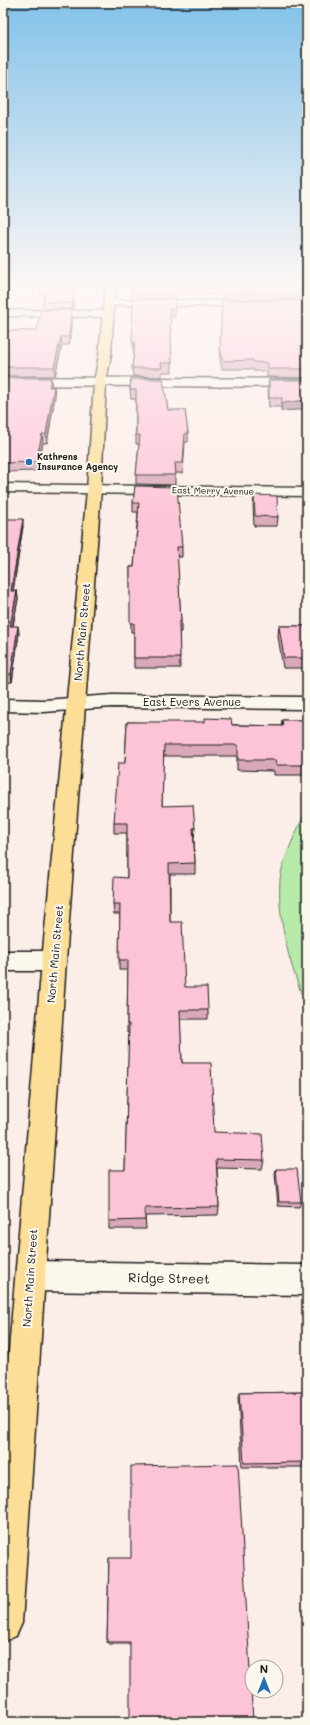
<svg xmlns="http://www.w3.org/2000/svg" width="310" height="1725" font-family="Mali,sans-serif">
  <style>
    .green { fill: #b8eaaa; stroke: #6a8363 }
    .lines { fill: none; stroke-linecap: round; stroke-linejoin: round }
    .street-casing { stroke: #1c1c1c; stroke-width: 3 }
    .secondary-casing { stroke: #1c1c1c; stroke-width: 3 }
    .primary-casing { stroke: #1c1c1c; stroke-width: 3 }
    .street { fill: #fbf7ec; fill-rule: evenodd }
    .secondary { fill: #fbf7ec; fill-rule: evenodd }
    .primary { fill: #fcde96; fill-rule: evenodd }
    .wall { fill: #daa9b9; stroke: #1c1c1c }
    .shaded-wall { fill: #b18996; stroke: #1c1c1c }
    .building { fill: #fdc4d7; stroke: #1c1c1c }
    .poi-dot { fill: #1f6fb2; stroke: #fbf7ec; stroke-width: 1.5 }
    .labels { text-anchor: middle; stroke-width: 4; stroke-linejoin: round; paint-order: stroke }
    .far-poi-label { font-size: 9px; font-weight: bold; fill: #1c1c1c; stroke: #fbf7ec; text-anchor: start }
    .far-street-label { font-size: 9px; fill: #1c1c1c; stroke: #fbf7ec }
    .street-label { font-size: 11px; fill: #1c1c1c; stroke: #fbf7ec }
    .near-street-label { font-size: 13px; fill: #1c1c1c; stroke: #fbf7ec }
  </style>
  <rect width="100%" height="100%" fill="#fbede8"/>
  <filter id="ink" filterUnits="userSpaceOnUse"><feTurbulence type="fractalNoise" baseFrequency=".025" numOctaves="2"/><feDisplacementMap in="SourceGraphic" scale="8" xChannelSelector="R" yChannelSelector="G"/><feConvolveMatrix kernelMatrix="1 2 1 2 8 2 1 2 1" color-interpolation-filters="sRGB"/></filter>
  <g filter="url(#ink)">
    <!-- green -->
    <path class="green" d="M307 809V1008C291 968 277 923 280 880 282 859 298 829 307 809Z"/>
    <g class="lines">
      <defs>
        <path id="street" d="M109 300 307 301V307L105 305 104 303Z
          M3 310 108 311 113 314 108 317 3 316Z
          M3 377 307 379V387L3 385Z
          M3 484 307 488V496L3 492Z
          M112 695 307 697V709L112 707 44 712 3 711V699L44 700Z
          M3 951H54L62 954 66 961 62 968 54 971H3Z"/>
        <path id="secondary" d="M31 1261 307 1265V1295L31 1291 20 1287 16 1276 20 1265Z"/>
        <path id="primary" d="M105 286H115L111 355 106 382 101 490 66 961 22 1623 16 1636 3 1642V1421L42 961 87 490 94 382 99 355Z"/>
      </defs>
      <!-- street casing -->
      <use href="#street" class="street-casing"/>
      <!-- secondary casing -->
      <use href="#secondary" class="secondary-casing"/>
      <!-- primary casing -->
      <use href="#primary" class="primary-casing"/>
      <!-- street -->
      <use href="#street" class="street"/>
      <!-- secondary -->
      <use href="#secondary" class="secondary"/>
      <!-- primary -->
      <use href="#primary" class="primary"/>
    </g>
    <!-- wall -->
    <path class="wall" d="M40 286H75L73 309H43V302L44 295H40Z
      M131 286H307V300L222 299V295L174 294V299H133V296H131Z
      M133 299 175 309V317H170L172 372H162V377L133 376 132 368 134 351H133Z
      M222 300 307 301V378L267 377V371H253V369H222L220 358Z
      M72 318 69 345H62L55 376H3V331H33L37 330Z
      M3 378 54 387 55 396 47 443H43L36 471 3 472Z
      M131 379 168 410 188 433V442H185L183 473H175V485L136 484V475L139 444H136V399H131L130 390Z
      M269 380H307V409L281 411V407H269L268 388Z
      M135 486 182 547V557H177L181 622V632H179L180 668H134V632H131L130 567H134L138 512H133V503Z
      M254 495 278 517 277 526H254L253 505Z
      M3 519 23 526 13 591H17L18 599 13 626 19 633 12 682 3 683Z
      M279 626H307V668H283L278 636Z
      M282 720H307V775H274V771L237 770V756H163L162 806 195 828 194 839 195 863V874H170V922L185 987 208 1010V1019H180L182 1063 214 1132 264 1160 262 1169 217 1168 219 1207 218 1215 145 1216 146 1229H109V1221L125 1170 129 1033H127V1024L128 970H119L120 914H114L113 904 127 878V833H114V823L125 763 127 722 281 726Z
      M276 1169 301 1202 299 1207 278 1206 275 1174Z
      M307 1392V1467H242L238 1398 239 1393Z
      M109 1558 253 1722 130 1644H109L107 1642Z"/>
    <!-- shaded-wall -->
    <path class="shaded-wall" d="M74 286H75V287L73 309 72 303Z
      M71 310 72 318 69 345V337Z
      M61 337 62 345 55 376 54 367Z
      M51 378 52 387H49Z
      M54 387 55 396 47 443 46 434Z
      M307 400V409L281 411 282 403Z
      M42 434 43 443 36 471V462Z
      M23 519V526L12 598 11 591Z
      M17 591 18 599 11 633 10 626Z
      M18 626 19 633 12 682 11 674Z
      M3 722 4 731 3 745Z
      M3 772 4 778 3 785Z"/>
    <!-- building -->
    <path class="building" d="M40 286H74L72 303 43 302 46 289H40Z
      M131 286H307V292L222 291V288L174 287V291H133V288H131Z
      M133 299H174L175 309H170L172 363H161L162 368H132L135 342H132Z
      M222 300 307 301V369H268V363L253 362V360L223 361 220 349Z
      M41 310H71L69 337H61L54 367H3V331H33L37 330Z
      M3 378H51L49 387H54L46 434H42L36 462 3 463Z
      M131 379H163L168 410H185L188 433H185L183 463H175L176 475H136L140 435H136V390H130Z
      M269 380H307V400L282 403V398H269Z
      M135 486 177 487 182 547H177L181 622H179L180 658H134V623H130V567H134L139 503H133Z
      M254 495 277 496 278 517 255 516Z
      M3 519H23L11 591H17L10 626H18L11 674 3 675Z
      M279 626H307V658H284Z
      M205 718 231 719 232 725 283 726 282 720H307V765H276L275 760H238V745H164L162 806 193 805 195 828H193L195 863 169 864 170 922H182L185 987H207L208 1010H180L182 1063H211L214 1132 262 1134 264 1160 216 1159 219 1207 145 1208V1220L109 1221V1170H125L129 1024H127L128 960H119L120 904H113L114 877 127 878V823H114L118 763H125L127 722H205Z
      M276 1169H297L301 1202H279Z
      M307 1392V1462L244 1463 239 1393Z
      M238 1464 253 1722H130V1642H107L109 1558H131V1466Z"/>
  </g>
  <!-- sky -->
  <linearGradient id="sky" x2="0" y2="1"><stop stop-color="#83c2e9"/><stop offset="0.54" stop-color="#fdf7f5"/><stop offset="1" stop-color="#fdf7f5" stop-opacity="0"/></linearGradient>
  <rect width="310" height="528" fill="url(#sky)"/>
  <!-- markers -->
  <circle class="poi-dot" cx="29" cy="462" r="4"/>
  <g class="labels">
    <!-- far-poi labels -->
    <g class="far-poi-label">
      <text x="37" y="460">Kathrens<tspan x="37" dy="10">Insurance Agency</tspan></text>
    </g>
    <!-- far-street labels -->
    <g class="far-street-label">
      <text transform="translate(213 491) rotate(1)" y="3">East Merry Avenue</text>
    </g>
    <!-- street labels -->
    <g class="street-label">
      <text transform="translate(82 632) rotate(-85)" y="4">North Main Street</text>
      <text x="192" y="706">East Evers Avenue</text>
      <text transform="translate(55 954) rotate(-85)" y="4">North Main Street</text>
      <text transform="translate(30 1278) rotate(-86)" y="4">North Main Street</text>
    </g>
    <!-- near-street labels -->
    <g class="near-street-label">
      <text transform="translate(169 1278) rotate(1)" y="5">Ridge Street</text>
    </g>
  </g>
  <!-- margin -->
  <rect width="310" height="1725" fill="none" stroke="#fbf7ec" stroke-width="16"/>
  <rect x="8" y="8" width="294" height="1709" fill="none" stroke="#1c1c1c" stroke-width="1.5" filter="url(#ink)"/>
  <!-- north arrow -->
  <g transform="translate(264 1679)"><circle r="19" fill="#fbf7ec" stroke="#a29f99"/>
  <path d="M0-3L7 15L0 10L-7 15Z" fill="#1f6fb2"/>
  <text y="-6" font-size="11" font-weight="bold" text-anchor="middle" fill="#1c1c1c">N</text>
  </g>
</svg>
